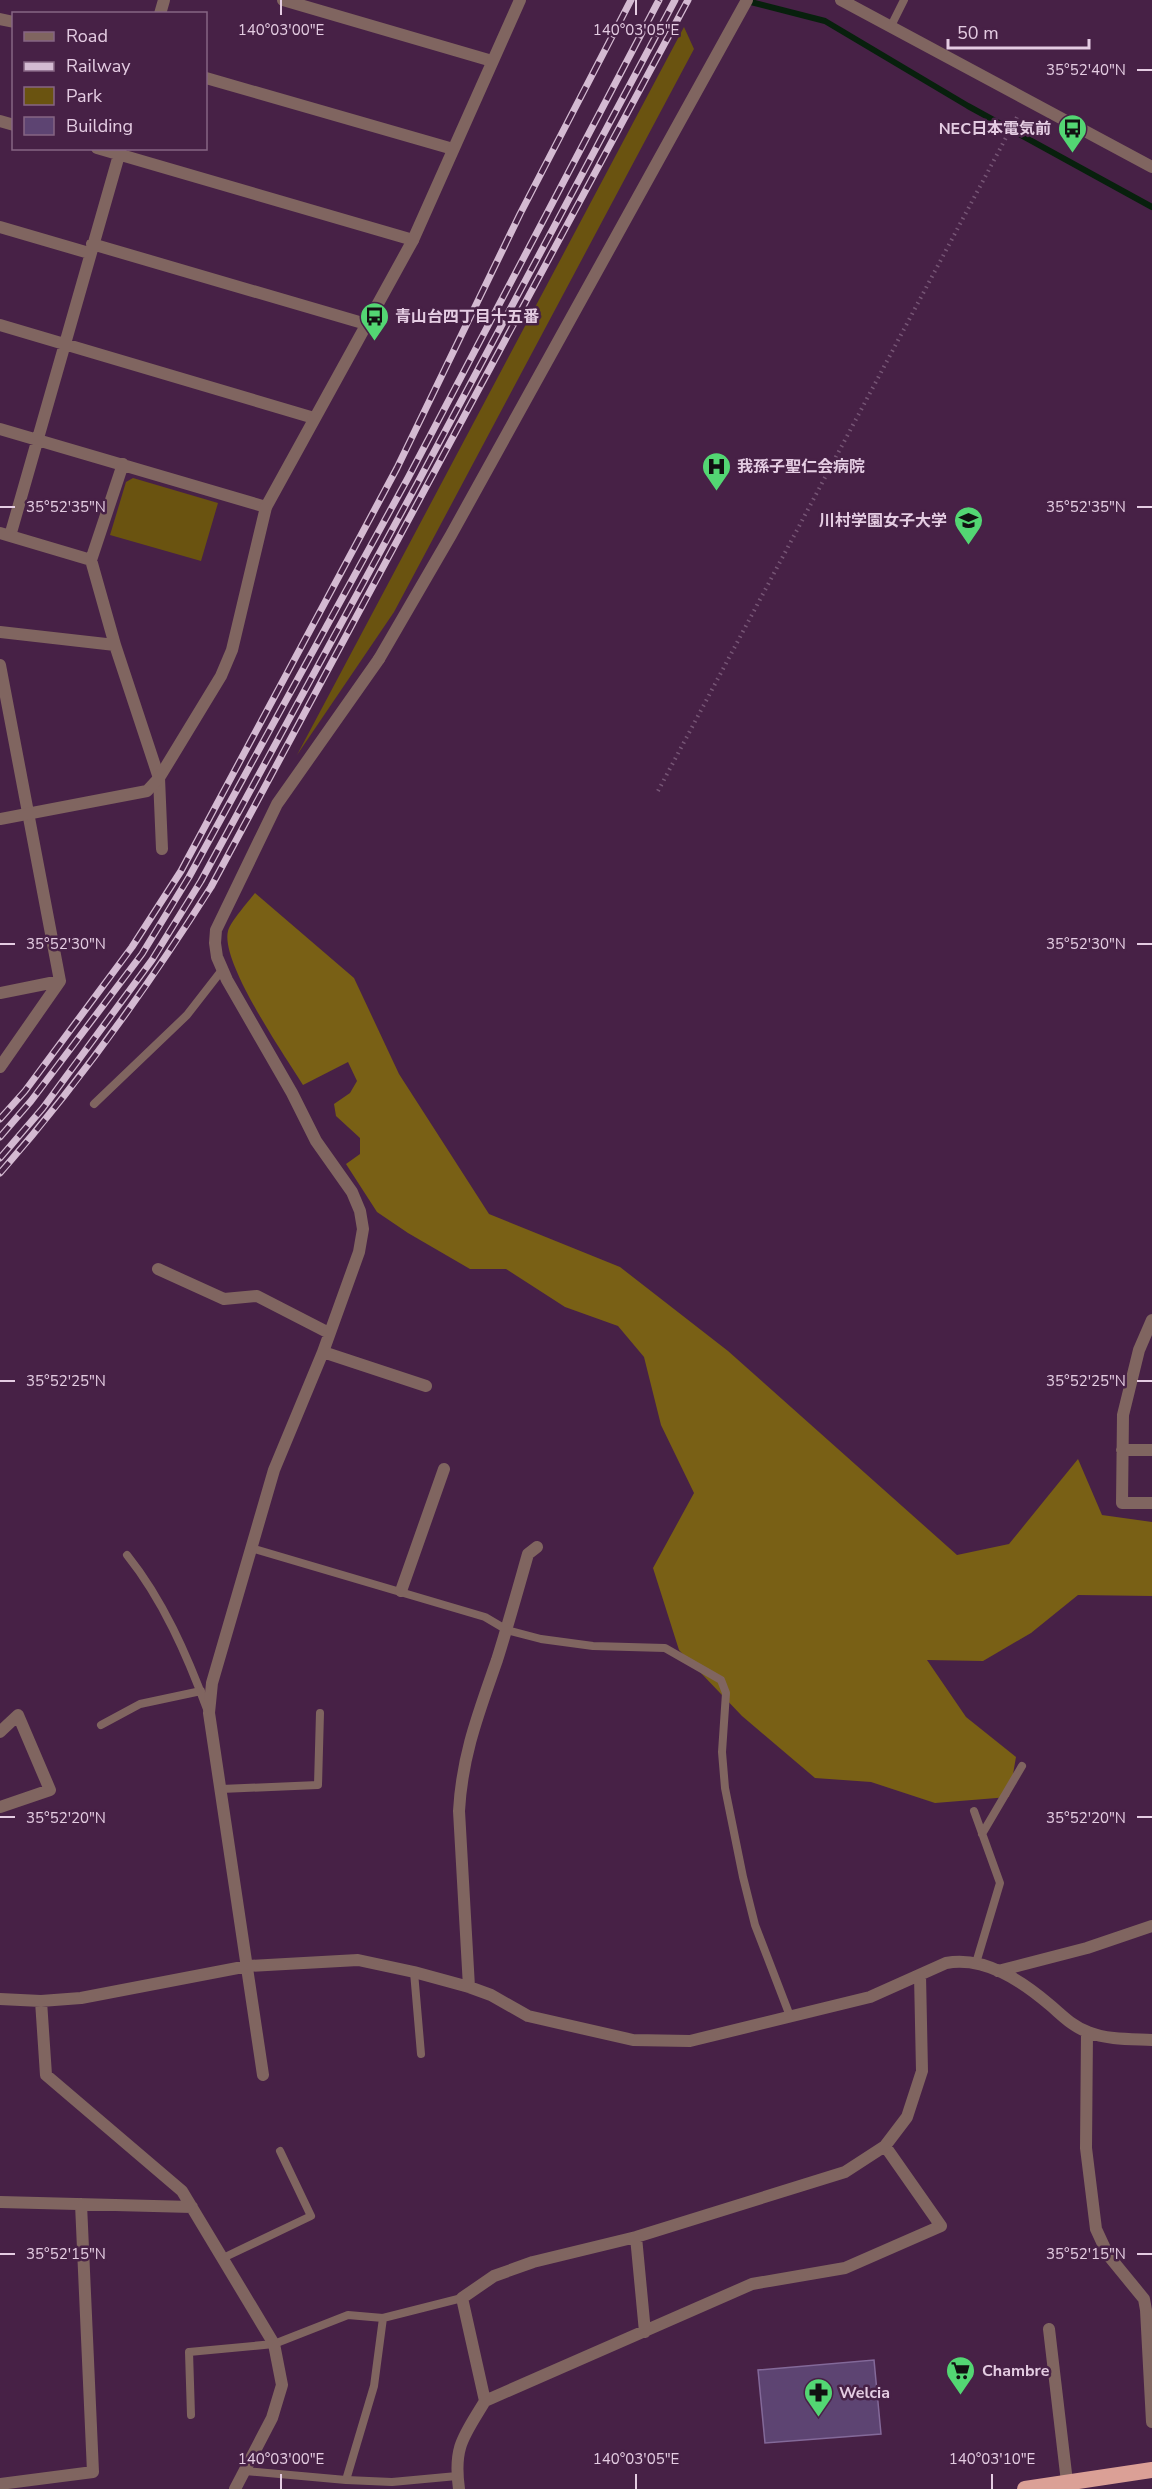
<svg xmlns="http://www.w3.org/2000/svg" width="1152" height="2489" font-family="'Nunito Sans','Noto Sans JP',sans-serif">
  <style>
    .green { fill: #6a5310 }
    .forest { fill: #796015 }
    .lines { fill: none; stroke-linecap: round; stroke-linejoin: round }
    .stream { stroke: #08200d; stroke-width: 6 }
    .building { fill: #5d4472; stroke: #836999; stroke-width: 1.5 }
    .path { stroke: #765575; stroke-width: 4; stroke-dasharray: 1.5 4.5; stroke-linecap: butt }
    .service { stroke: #806560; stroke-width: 8 }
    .minor { stroke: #806560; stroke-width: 12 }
    .tertiary { stroke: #806560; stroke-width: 12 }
    .trunk { stroke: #dba096; stroke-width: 16 }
    .rail-casing { stroke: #d4bad2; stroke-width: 7 }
    .rail { stroke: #472146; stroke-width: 4.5; stroke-dasharray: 14; stroke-linecap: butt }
    .ticks { fill: none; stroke: #e4cce2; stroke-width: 2 }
    .labels { text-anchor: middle; stroke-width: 5; stroke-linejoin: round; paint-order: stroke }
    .poi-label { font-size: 16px; font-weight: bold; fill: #e4cce2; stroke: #472146; text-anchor: start }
    .ticks-label { font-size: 15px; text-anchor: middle; fill: #e4cce2; stroke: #472146; stroke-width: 5; stroke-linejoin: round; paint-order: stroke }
  </style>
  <rect width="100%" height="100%" fill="#472146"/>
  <!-- green -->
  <path class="green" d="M684 27 694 49 394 612 297 755Z
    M133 478 218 503 201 561 110 535 126 482Z"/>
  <!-- forest -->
  <path class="forest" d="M255 893 354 978 399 1074 489 1214 620 1267 728 1351 957 1555 1009 1544 1078 1459 1102 1515 1152 1522V1596L1078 1595 1031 1633 983 1661 927 1660 966 1717 1016 1757 1009 1797 935 1803 871 1782 815 1778 742 1716 679 1650 653 1568 694 1493 661 1425 644 1357 618 1326 565 1307 506 1269H470L408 1233 377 1212 346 1164 360 1154V1138L336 1116 334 1104 350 1093 357 1081 348 1062 303 1085C285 1056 220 962 228 931 231 921 248 902 255 893Z"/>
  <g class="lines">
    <!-- stream -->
    <path class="stream" d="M747 1 825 21 968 106 1152 207"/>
  </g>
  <!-- building -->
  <path class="building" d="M874 2360 881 2434 765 2443 758 2370Z"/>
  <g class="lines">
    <!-- path -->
    <path class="path" d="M658 791 1017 117"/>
    <!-- service -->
    <path class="service" d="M891 26 904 0
      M94 1104 187 1015 222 970
      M251 1548 485 1617 507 1630 541 1639 593 1646 665 1648 721 1680 726 1693 722 1752 725 1788 743 1877 755 1925 790 2016
      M127 1555C163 1600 187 1655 207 1709
      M101 1725 140 1704 201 1691
      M221 1789 318 1785 320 1713
      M974 1811 1000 1883 976 1963
      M982 1834 1022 1766
      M414 1972 421 2054
      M223 2258 311 2216 280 2151
      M191 2415 189 2352 274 2344 348 2315 383 2318 462 2298
      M245 2471 346 2480 392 2482 457 2476
      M346 2480 374 2386 383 2318"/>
    <!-- minor -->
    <path class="minor" d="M283 0 492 61
      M160 14 164 0
      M0 19 14 22
      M206 78 453 149
      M0 121 14 125
      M97 148 413 240
      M0 227 89 253
      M92 244 366 324
      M0 325 314 418
      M0 429 266 507
      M0 533 91 560 115 645 159 778 162 849
      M10 536 121 148
      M91 560 123 464
      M0 632 115 645
      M0 665 60 981 0 1067
      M0 993 60 981
      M158 1269 224 1299 257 1296 329 1333
      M1152 1320 1139 1350 1123 1415 1122 1503H1152
      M323 1352 426 1386
      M1122 1450H1152
      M401 1591 444 1469
      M0 1732 18 1715 50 1790 0 1807
      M998 1971 1087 1948 1152 1926
      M469 1987 459 1811C462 1755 479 1712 497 1660 508 1625 518 1589 528 1554L537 1547
      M0 1999 41 2001 81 1998 248 1966 358 1960 414 1972 469 1987 491 1995 528 2016 633 2040 690 2041 870 1997 946 1963C985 1956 1022 1981 1050 2005 1062 2015 1073 2027 1088 2032 1108 2040 1131 2039 1152 2040
      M41 2001 46 2075 182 2191 274 2344 282 2385 272 2418 235 2489
      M1087 2032 1086 2148 1096 2229 1108 2255 1144 2299 1146 2310 1152 2422
      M263 2075 209 1713 212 1683 274 1470 323 1352 359 1252 363 1229 360 1211 352 1192 316 1141 292 1093 227 980 217 957 215 943 216 930 277 804 379 659
      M0 2202 192 2207
      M636 2237 645 2332
      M1049 2329 1067 2482
      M485 2401 752 2284 845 2268 941 2226 885 2146
      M0 2484 93 2472 81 2204
      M459 2489C453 2446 464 2436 485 2401L462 2298 494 2276 533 2262 636 2237 845 2172 885 2146 907 2117 922 2071 920 1975"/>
    <!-- tertiary -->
    <path class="tertiary" d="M841 0 1152 167
      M379 659 451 535 747 0
      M0 819 147 791 159 778 221 676 232 650 266 507 413 240 520 0"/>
    <!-- trunk -->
    <path class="trunk" d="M1025 2489 1152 2470"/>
    <defs>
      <path id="rail" d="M0 1119 25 1091 132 947 181 871 397 468 520 214 631 0
        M0 1137 31 1101 142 954 189 877 408 478 659 0
        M0 1158 43 1108 152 960 201 881 417 484 675 0
        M0 1173C78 1084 147 988 211 887L688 0"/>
    </defs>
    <!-- rail casing -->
    <use href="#rail" class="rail-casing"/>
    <!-- rail -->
    <use href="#rail" class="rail"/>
  </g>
  <!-- ticks -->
  <path class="ticks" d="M281 0V15M636 0V15M1137 70H1152M0 507H15M1137 507H1152M0 944H15M1137 944H1152M0 1381H15M1137 1381H1152M0 1817H15M1137 1817H1152M0 2254H15M1137 2254H1152M281 2474V2489M636 2474V2489M992 2474V2489"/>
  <!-- icons -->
  <defs>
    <symbol id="bus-pin" viewBox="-11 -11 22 30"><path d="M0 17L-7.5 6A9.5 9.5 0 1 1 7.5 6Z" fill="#53d673" stroke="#472146"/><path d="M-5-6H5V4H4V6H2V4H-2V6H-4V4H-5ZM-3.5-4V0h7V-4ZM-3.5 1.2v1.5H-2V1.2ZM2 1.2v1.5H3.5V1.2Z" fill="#111"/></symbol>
    <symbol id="hospital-pin" viewBox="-11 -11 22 30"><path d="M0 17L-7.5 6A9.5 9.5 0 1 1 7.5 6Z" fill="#53d673" stroke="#472146"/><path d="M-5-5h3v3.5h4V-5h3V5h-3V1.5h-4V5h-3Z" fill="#111"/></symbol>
    <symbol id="university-pin" viewBox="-11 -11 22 30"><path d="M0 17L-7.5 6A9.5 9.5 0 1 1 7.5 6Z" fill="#53d673" stroke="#472146"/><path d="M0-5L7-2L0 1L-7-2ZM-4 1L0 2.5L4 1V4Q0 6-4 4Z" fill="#111"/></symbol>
    <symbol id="supermarket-pin" viewBox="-11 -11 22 30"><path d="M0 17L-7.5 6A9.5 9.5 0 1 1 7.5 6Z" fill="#53d673" stroke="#472146"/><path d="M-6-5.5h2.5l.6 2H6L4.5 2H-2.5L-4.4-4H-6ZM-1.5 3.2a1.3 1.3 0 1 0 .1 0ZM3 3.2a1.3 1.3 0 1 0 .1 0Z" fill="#111"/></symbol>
    <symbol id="pharmacy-pin" viewBox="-11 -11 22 30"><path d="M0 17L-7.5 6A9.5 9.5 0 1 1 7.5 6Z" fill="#53d673" stroke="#472146"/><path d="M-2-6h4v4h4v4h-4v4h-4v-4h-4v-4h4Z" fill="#111"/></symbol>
  </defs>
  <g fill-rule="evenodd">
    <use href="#bus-pin" x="1056" y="112" width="33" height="45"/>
    <use href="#bus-pin" x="358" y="300" width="33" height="45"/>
    <use href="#hospital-pin" x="700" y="450" width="33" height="45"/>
    <use href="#university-pin" x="952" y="504" width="33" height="45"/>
    <use href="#supermarket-pin" x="944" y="2354" width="33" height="45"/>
    <use href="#pharmacy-pin" x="802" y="2376" width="33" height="45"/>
  </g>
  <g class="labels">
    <!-- poi labels -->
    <g class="poi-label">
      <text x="1051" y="134" text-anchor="end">NEC日本電気前</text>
      <text x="395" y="322">青山台四丁目十五番</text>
      <text x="737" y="472">我孫子聖仁会病院</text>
      <text x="947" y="526" text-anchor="end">川村学園女子大学</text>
      <text x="982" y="2376">Chambre</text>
      <text x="839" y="2398">Welcia</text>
    </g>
  </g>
  <g class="ticks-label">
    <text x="281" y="35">140°03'00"E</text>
    <text x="636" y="35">140°03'05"E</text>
    <text x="1086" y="75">35°52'40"N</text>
    <text x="66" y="512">35°52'35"N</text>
    <text x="1086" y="512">35°52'35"N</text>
    <text x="66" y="949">35°52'30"N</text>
    <text x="1086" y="949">35°52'30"N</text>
    <text x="66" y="1386">35°52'25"N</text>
    <text x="1086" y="1386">35°52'25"N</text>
    <text x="66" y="1823">35°52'20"N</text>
    <text x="1086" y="1823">35°52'20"N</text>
    <text x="66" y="2259">35°52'15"N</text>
    <text x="1086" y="2259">35°52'15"N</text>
    <text x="281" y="2464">140°03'00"E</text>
    <text x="636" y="2464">140°03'05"E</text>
    <text x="992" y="2464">140°03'10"E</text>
  </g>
  <!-- legend -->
  <rect x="12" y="12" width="195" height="138" fill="#472146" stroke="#866584" stroke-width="1.5"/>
  <rect x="24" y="32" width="30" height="9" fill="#806560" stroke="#866584" stroke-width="1.5"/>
  <text x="66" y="42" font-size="18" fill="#e4cce2">Road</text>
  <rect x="24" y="62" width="30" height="9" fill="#d4bad2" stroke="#866584" stroke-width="1.5"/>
  <text x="66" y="72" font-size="18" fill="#e4cce2">Railway</text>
  <rect x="24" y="87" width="30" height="18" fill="#6a5310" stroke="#866584" stroke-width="1.5"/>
  <text x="66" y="102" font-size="18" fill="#e4cce2">Park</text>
  <rect x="24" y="117" width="30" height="18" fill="#5d4472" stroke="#866584" stroke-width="1.5"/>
  <text x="66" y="132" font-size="18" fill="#e4cce2">Building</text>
  <!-- scale -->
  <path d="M948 39v9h141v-9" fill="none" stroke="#e4cce2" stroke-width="3"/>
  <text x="957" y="39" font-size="18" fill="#e4cce2" stroke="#472146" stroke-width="4.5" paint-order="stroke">50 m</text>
</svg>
